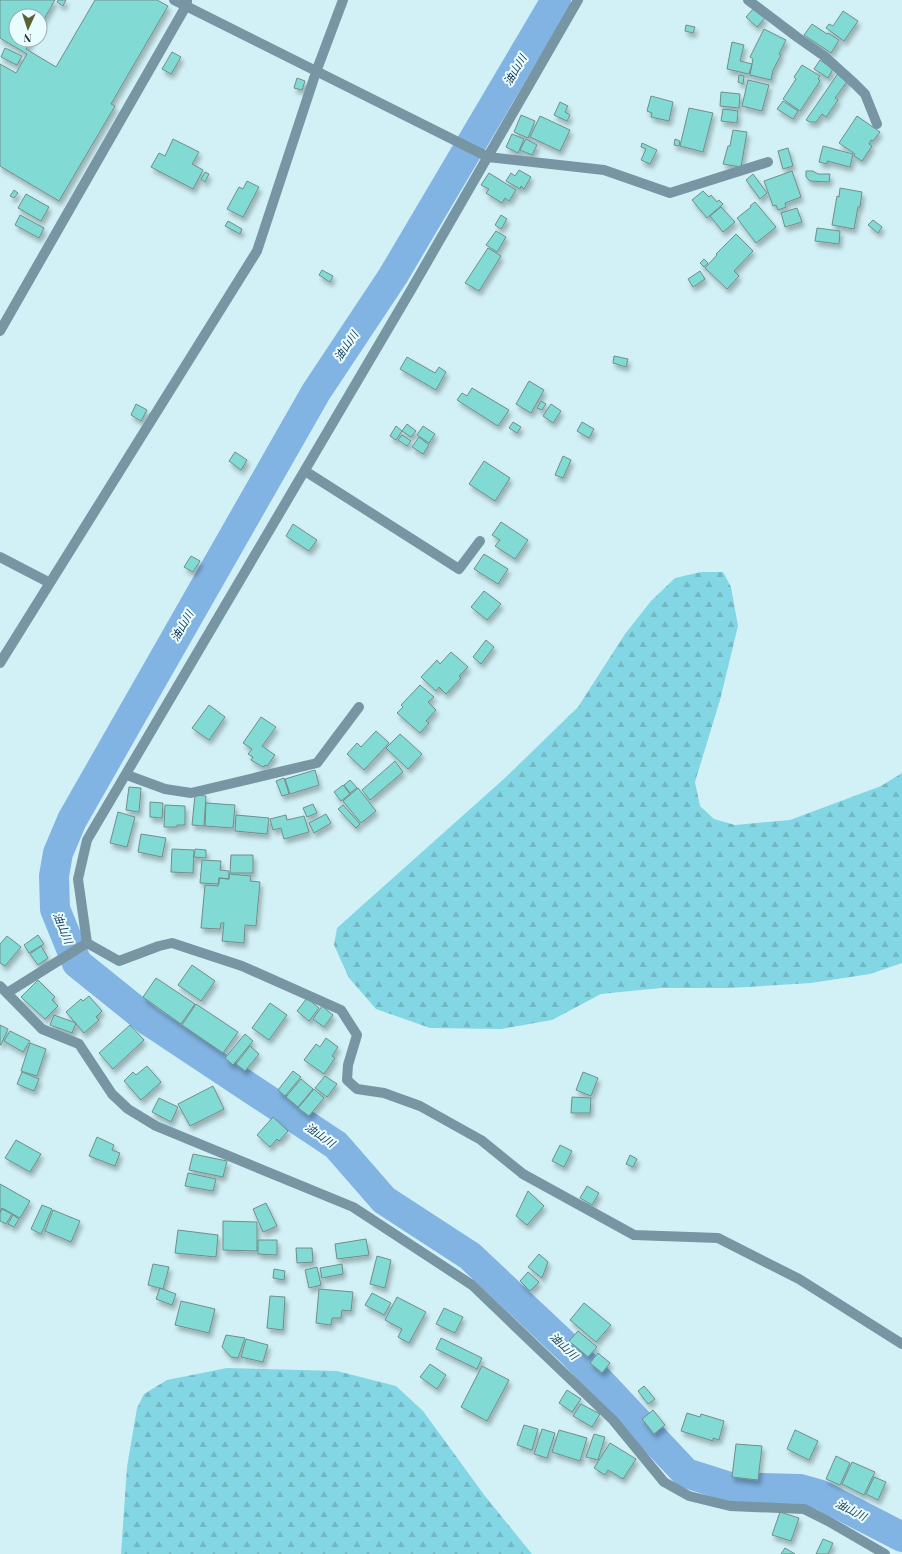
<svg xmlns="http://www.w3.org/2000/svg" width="902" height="1554" font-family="'Playfair Display','Noto Sans JP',serif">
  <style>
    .forest { fill: url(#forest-firs) }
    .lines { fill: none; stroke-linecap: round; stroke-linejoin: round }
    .river { stroke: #81b4e3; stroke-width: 30 }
    .building { fill: #81dbd4; stroke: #708e8b; filter: url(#shadow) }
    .minor { stroke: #7795a3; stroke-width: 10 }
    .labels { text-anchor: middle; stroke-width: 4; stroke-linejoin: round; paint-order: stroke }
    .water-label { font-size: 11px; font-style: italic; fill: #103756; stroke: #e9fcff }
  </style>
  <defs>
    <pattern id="forest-firs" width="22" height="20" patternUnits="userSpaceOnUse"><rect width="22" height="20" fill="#83d6e4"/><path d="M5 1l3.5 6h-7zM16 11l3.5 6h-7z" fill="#71b8c4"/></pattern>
    <filter id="shadow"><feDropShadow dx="2.5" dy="4.5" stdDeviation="2" flood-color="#0004"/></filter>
  </defs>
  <rect width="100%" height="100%" fill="#d2f1f6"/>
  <!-- forest -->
  <path class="forest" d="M701 572H723L731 587 738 626 720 700 695 782 700 806 714 819 735 825 790 820 881 786 902 773V963L870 974 811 983 730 988H661L601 994 552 1020 501 1029 430 1028 376 1009 349 978 334 945 337 928 506 777 578 707 625 634 651 601 675 578Z
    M227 1368 337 1371 396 1386 423 1411 485 1496 532 1554H121L127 1467 137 1408 144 1394 167 1380Z"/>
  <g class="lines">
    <!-- river -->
    <path class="river" d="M556 0 393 276 316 392 72 820 58 853 54 876 55 909 77 963 149 1021 336 1145 384 1200 470 1256 572 1352 686 1473 730 1487 800 1489 821 1495 902 1537"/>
  </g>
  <!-- building -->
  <path class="building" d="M0 0H55L40 26V16H16V40H32L26 49 56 67 95 0H157L168 6 111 104 115 106 59 201 0 166V64L16 73 27 54 0 38Z
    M58 0H66L63 6 57 2Z
    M753 9 765 18 757 27 746 17Z
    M843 11 858 21 844 41 826 28 829 24 833 26Z
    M812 24 827 34 828 33 839 40 831 53 804 35Z
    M686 25 695 27 693 33 685 31Z
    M764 29 786 40 779 54 781 55 773 70 771 80 750 75 753 59 750 57Z
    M732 42 744 45 740 61 752 64 749 74 727 69Z
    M5 48 22 56 17 65 1 57Z
    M172 52 181 57 171 74 162 69Z
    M820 60 833 69 828 78 814 69Z
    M802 65 820 76 818 79 820 81 800 111 783 99 796 79 794 77Z
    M839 72 849 79 835 98 838 100 826 117 822 114 816 122H810L806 120Z
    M739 75 744 76 743 84 738 82Z
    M297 78 305 81 302 90 294 88Z
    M748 80 769 85 762 111 742 106Z
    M721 92 740 94 739 108 720 106Z
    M651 96 673 102 669 121 651 117 652 113 647 111Z
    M783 101 798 111 793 119 777 109Z
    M560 102 568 106 565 112 570 115 567 121 554 115Z
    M689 108 713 113 703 152 680 146Z
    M723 109 738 111 737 123 721 121Z
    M521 115 535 121 528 138 514 132Z
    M540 116 570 130 560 151 530 137Z
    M857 116 880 132 873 141 871 140 869 144 872 146 862 161 854 156 855 154 839 143Z
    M733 130 747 132 741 167 723 164 728 146H730Z
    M512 134 524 139 518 153 506 147Z
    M173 139 199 152 192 164 203 170 193 189 151 167 159 153 165 156Z
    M526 139 537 145 532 155 520 150Z
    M675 139 680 141 679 146 674 145Z
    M642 143 657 150 650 164 641 160 646 149 641 147Z
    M823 146 853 154 850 167 827 161V164L819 162Z
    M788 148 793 166 783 169 778 151Z
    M519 170 531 177 524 189 521 186 520 189 506 181 511 173 515 176Z
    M792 171 801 197 785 203 786 207 778 210 776 205 773 206 764 181Z
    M806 171H813L818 174H830L829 182 810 181 806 177Z
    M205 172 209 174 205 182 201 179Z
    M489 173 516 190 509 201 505 198 502 203 486 193 489 189 481 185Z
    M753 174 767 193 760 199 746 180Z
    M247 181 259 187 243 217 227 209 239 187 243 189Z
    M840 188 862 192 860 207H858L854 229 832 225 837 196 839 197Z
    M14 190 18 193 14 198 10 196Z
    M703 191 709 197 711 195 717 202 719 200 723 204 707 218 692 200Z
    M26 194 49 207 41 221 18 208Z
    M755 202 776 227 756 243 737 218 751 207 750 206Z
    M721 207 735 222 723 232 710 216Z
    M797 208 802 222 785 227 781 213Z
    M20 215 44 228 39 238 15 225Z
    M501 215 507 219 501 229 495 225Z
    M873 220 882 227 878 233 868 225Z
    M228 221 242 229 240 234 225 226Z
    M817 228 840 231 839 244 815 241Z
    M496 231 506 237 497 252 486 245Z
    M736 234 753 251 734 271 739 276 727 289 705 268 717 255 716 254Z
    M488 248 501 256 479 291 465 283Z
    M704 259 708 263 704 267 700 263Z
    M322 270 333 276 330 282 319 275Z
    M700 271 705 279 693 287 688 279Z
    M614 356 628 359 626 367 613 363Z
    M407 357 435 373 439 367 446 372 436 390 400 369Z
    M529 381 544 390 531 413 516 404Z
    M472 388 509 410 498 426 457 400 462 393 467 396Z
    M541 401 546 404 542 410 537 408Z
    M136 404 147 410 141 421 131 415Z
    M551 404 561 411 553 423 543 416Z
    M513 422 521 427 517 433 509 428Z
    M582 422 594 429 589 438 577 431Z
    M407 424 416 431 411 437 402 431Z
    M396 426 402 431 396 440 390 436Z
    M423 426 435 434 429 443 417 435Z
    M402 435 411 441 407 446 398 440Z
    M419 437 429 445 423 454 412 447Z
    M235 452 247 460 241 470 229 461Z
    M563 456 571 460 563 478 555 475Z
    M484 461 510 478 495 501 469 484Z
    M501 522 528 540 515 559 495 546 500 540 492 535Z
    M293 524 317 540 309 551 286 536Z
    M484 554 508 569 498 584 474 569Z
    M191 556 200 561 193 572 184 567Z
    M484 591 501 604 487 620 471 607Z
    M486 640 494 647 481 664 473 657Z
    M451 652 468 667 459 676 461 678 446 694 439 687 436 691 421 677 437 660 440 664Z
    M420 685 434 697 428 702 436 710 426 721 429 723 420 733 397 713 403 707 401 705Z
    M209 705 225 717 209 740 192 728Z
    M261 717 276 727 262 746 275 755 267 766 265 765 263 767 251 760 253 757 248 754 252 749 243 743Z
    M376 731 389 743 364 770 347 754 357 743 361 747Z
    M400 734 422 754 408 769 386 748Z
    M395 761 403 772 370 800 362 790Z
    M315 770 319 785 290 794 285 779Z
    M284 778 289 794 282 796 276 781Z
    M350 780 357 788 350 793 344 785Z
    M343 785 350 794 341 801 334 792Z
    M129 787 141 788 139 812 126 810Z
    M358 788 376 811 361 823 343 801Z
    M195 795 206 796 204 826 192 825Z
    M150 802 163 803 162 818 150 817Z
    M206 803 235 805 233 828 205 826Z
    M313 804 317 813 307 817 303 808Z
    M165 805 185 806V825H177V827H164Z
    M343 805 360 824 356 828 338 809Z
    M118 812 135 817 127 847 110 843Z
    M326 814 331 823 314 833 309 823Z
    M236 815 269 818 267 834 235 831Z
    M286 815 287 820 304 816 309 832 284 839 281 828 273 830 270 819Z
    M141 834 166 838 162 857 138 852Z
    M172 849 194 850 193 873 171 872Z
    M195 849 206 850V858L194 857Z
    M231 855H253V873H230Z
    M202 860 221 861 220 870 229 871V879L219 878V884L200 883Z
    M229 874 251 876 250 881 260 882 256 926 245 925 244 943 222 941 224 923H221L220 929 201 928 205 885 218 886 219 878 229 879Z
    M38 935 44 944 29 953 24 945Z
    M7 936 21 947 5 966 0 963V944Z
    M41 946 48 958 38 965 30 954Z
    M192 965 215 981 201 1001 178 985Z
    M156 978 195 1004 181 1024 143 997Z
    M38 980 55 997 52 1000 58 1006 45 1019 21 997Z
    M89 996 102 1011 96 1017 99 1020 84 1033 66 1012 81 999 83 1001Z
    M307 998 319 1008 309 1021 297 1011Z
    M270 1003 287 1015 269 1040 252 1028Z
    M196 1004 238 1032 223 1053 182 1025Z
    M322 1006 333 1015 324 1027 313 1019Z
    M54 1015 76 1023 72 1033 50 1025Z
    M0 1025 8 1029 1 1045H0Z
    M130 1025 144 1040 113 1069 99 1053Z
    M10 1031 30 1041 23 1052 4 1041Z
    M245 1034 253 1041 233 1065 225 1058Z
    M326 1038 338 1047 332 1056 335 1058 324 1074 304 1060 316 1044 320 1047Z
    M30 1043 46 1049 37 1076 21 1071Z
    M250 1046 259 1054 245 1071 236 1064Z
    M147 1066 161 1082 141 1100 124 1081 133 1072 136 1075Z
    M293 1071 301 1077 285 1096 278 1090Z
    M22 1072 39 1079 34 1091 17 1084Z
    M583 1072 598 1078 591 1096 576 1090Z
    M325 1076 337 1084 327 1097 315 1088Z
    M301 1079 313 1089 298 1107 286 1097Z
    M213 1086 224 1109 190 1126 178 1104Z
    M314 1089 324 1098 309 1116 298 1108Z
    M572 1097 591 1098 590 1113H571Z
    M159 1098 178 1107 171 1122 152 1112Z
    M273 1117 288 1131 279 1141 277 1139 270 1147 257 1135Z
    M97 1137 114 1145 112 1150 120 1153 115 1166 89 1156Z
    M16 1140 41 1154 30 1172 5 1158Z
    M560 1145 572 1151 564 1167 552 1161Z
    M193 1154 227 1161 223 1177 189 1170Z
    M630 1155 637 1159 633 1167 626 1164Z
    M188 1173 216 1179 213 1191 185 1186Z
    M0 1184 30 1201 20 1218 2 1208 0 1212Z
    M587 1186 599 1193 592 1205 580 1198Z
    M528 1191 544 1206 527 1225 516 1216Z
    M266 1203 277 1226 263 1232 253 1209Z
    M42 1205 52 1209 41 1234 31 1229Z
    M2 1209 12 1214 6 1224 0 1221V1213Z
    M53 1210 80 1221 71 1242 45 1231Z
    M13 1215 19 1219 14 1227 8 1224Z
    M223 1221 257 1222V1251L223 1250Z
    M178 1230 218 1235 216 1257 175 1253Z
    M366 1239 369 1255 337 1259 335 1244Z
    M258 1240H277V1255L258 1254Z
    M296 1248H312L313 1262 297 1263Z
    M539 1254 548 1262 542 1278 528 1267Z
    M377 1256 391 1260 385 1288 370 1284Z
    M153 1264 169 1267 163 1289 148 1285Z
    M342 1264 343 1274 322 1278 320 1268Z
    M317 1267 321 1285 309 1288 305 1270Z
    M274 1269 285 1271 284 1280 273 1278Z
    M528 1272 539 1282 530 1291 520 1281Z
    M160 1288 176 1294 172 1305 156 1299Z
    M319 1289 353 1292 351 1311 342 1310 341 1318H332L331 1325 316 1323Z
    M372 1293 391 1303 384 1315 365 1305Z
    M270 1296 285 1297 283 1330 267 1328Z
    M397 1297 426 1312 409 1343 398 1337 402 1329 385 1320Z
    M181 1301 215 1309 209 1333 175 1325Z
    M584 1303 611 1325 596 1342 570 1320Z
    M444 1308 463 1317 455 1333 436 1324Z
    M578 1331 597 1347 588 1357 569 1341Z
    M226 1335 245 1338 238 1358 231 1357 222 1347Z
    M441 1338 482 1358 477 1369 436 1349Z
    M246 1339 268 1345 263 1362 241 1357Z
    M598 1353 610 1363 602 1373 590 1363Z
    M430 1364 446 1375 437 1389 420 1377Z
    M482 1366 509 1380 487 1421 461 1407Z
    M644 1386 655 1399 648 1404 638 1391Z
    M567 1390 581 1399 572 1412 559 1403Z
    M581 1404 600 1414 592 1427 573 1416Z
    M653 1410 665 1425 654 1434 642 1419Z
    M687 1413 700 1417 701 1414 724 1421 719 1440 713 1438V1441L681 1431Z
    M524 1425 538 1429 532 1450 517 1445Z
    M542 1429 555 1433 547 1458 534 1454Z
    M559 1430 587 1438 580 1461 552 1452Z
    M795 1430 818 1441 809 1460 787 1449Z
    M594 1434 605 1437 598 1460 586 1457Z
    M610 1443 636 1459 623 1479 608 1470 605 1475 594 1468Z
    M736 1444 762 1446 758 1480 732 1477Z
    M836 1456 850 1463 840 1485 826 1479Z
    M852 1462 875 1472 864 1495 842 1484Z
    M874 1477 886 1482 878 1500 866 1494Z
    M780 1512 799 1518 791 1541 772 1535Z
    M823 1539 833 1543 828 1554H816Z
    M785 1548 795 1554H781Z"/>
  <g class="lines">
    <!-- minor -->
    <path class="minor" d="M174 0 488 157 604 170 670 193 768 162
      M748 0 797 37 824 56 854 83 865 94 877 124
      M0 331 186 6 187 1
      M305 471 459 569 480 541
      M0 557 50 583
      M0 663 257 251 316 72 343 0
      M127 775 165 789 191 793 317 763 359 707
      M87 943 78 879 87 840 411 290 578 0
      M87 943 119 961 159 946 172 943 242 966 341 1010 357 1035 348 1065 347 1080 357 1089 384 1093 420 1106 481 1140 523 1174 634 1235 718 1238 799 1279 902 1344
      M0 986 42 1029 79 1044 112 1094 128 1109 156 1126 353 1207 472 1285 613 1420 664 1482 689 1496 730 1506 804 1509 828 1521 885 1554
      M7 993 87 943"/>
  </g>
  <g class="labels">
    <!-- water labels -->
    <g class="water-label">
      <text transform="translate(515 70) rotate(-59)" y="4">油山川</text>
      <text transform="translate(346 346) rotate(-56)" y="4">油山川</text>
      <text transform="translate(182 626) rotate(-60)" y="4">油山川</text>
      <text transform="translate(63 928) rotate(68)" y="4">油山川</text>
      <text transform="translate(320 1135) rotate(35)" y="4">油山川</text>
      <text transform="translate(564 1346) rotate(44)" y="4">油山川</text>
      <text transform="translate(851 1510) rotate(27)" y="4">油山川</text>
    </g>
  </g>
  <!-- north arrow -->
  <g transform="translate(28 28) rotate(183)"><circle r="19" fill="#e9fcff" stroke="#9babae"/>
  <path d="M0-3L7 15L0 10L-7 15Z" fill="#5d612f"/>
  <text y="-6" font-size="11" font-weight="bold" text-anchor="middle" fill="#263234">N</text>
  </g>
</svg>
